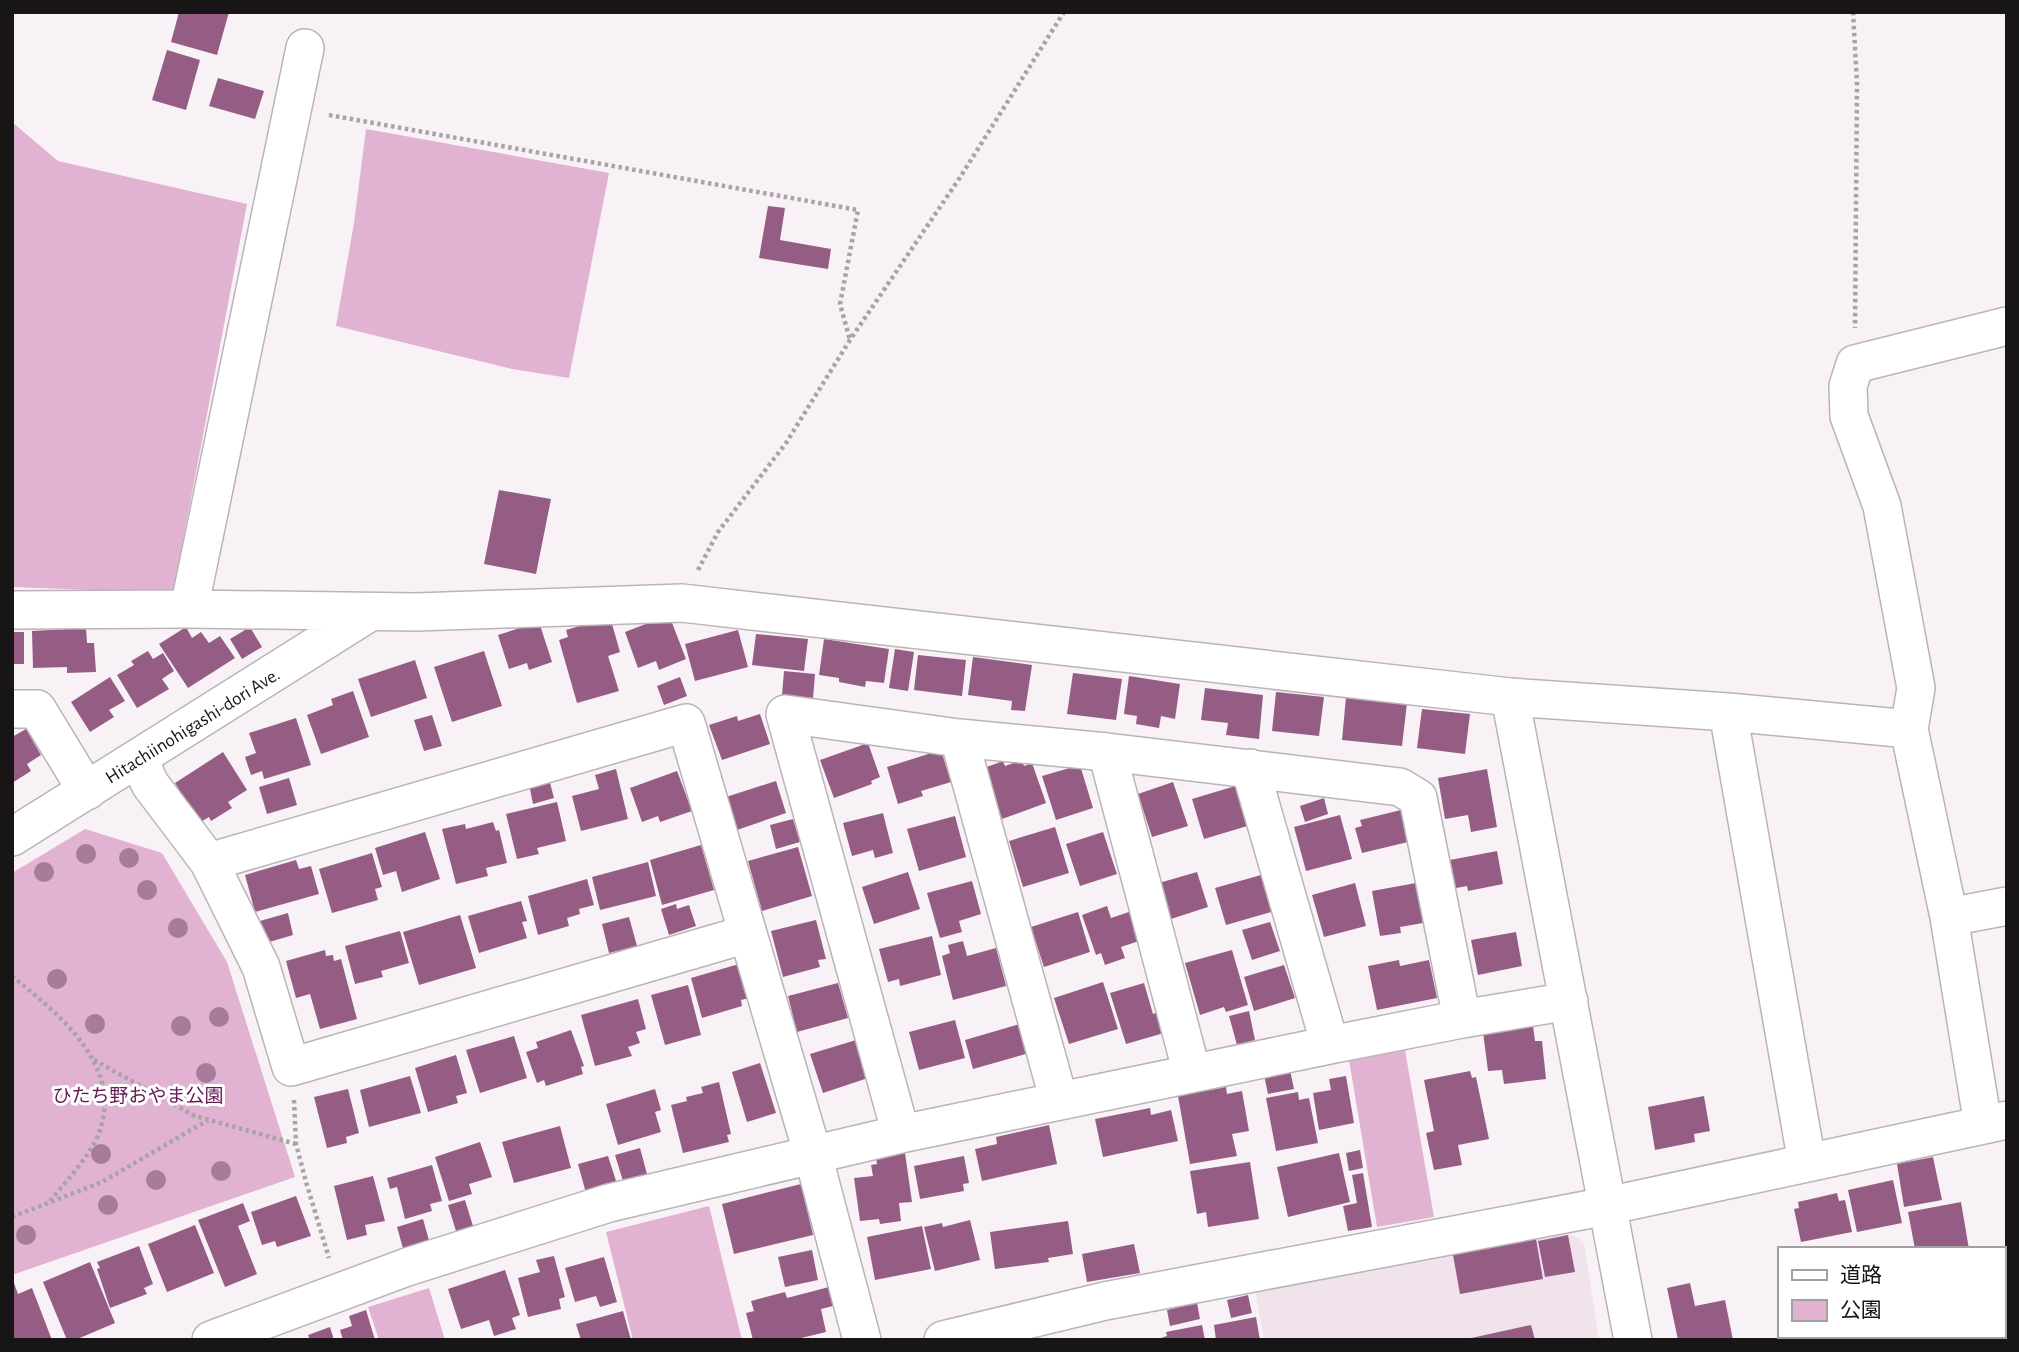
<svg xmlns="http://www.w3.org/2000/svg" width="2019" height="1352" font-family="'Alegreya Sans','Noto Sans JP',sans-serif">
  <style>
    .built { fill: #f1e3ec }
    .green { fill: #e2b2d2 }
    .building { fill: #955d84 }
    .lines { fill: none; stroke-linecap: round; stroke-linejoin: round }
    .minor-casing { stroke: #bab4b8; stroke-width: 40 }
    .path { stroke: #a8a3a6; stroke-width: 4.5; stroke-dasharray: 3.5 3.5; stroke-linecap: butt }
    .minor { stroke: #fff; stroke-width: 37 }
    .tree { fill: #a67c9b }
    .labels { text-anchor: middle; stroke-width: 6; stroke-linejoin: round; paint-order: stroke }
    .street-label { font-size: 19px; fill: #171516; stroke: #fff }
    .park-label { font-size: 19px; fill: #631b51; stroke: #fff }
  </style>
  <rect width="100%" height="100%" fill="#f8f2f6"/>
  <!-- built -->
  <path class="built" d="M1566 1232 1584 1242 1599 1340H1264L1255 1289Z"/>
  <!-- green -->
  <path class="green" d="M12 122 58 161 247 204 173 593 12 587Z
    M366 129 609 173 569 378 512 369 336 326 354 223Z
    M85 829 162 853 227 962 295 1177 12 1275V873Z
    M1405 1050 1434 1217 1377 1227 1349 1060Z
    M709 1206 742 1340H633L606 1232Z
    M429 1288 445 1340H379L368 1307Z"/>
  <!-- building -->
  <path class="building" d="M179 12H229L217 55 171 42Z
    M167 50 200 60 186 110 152 100Z
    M218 78 264 91 255 119 209 106Z
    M768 206 785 208 780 240 831 249 828 269 759 258Z
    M499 490 551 499 536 574 484 564Z
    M669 615 686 659 659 670 656 661 638 668 625 632Z
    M610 617 620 652 608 656 619 691 577 703 559 640 568 637 566 630Z
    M539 622 552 662 529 670 527 663 509 669 498 635Z
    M186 627 192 638 201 632 209 643 220 636 235 658 188 688 159 644Z
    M250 627 262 647 242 659 230 639Z
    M86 628 87 643H94L96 672 67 673V667L33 668 32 631Z
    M738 630 748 667 695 681 685 644Z
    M12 632H24V664H12Z
    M756 634 808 639 804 671 752 665Z
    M824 639 889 649 884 683 866 681 865 687 839 682V678L819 675Z
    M895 649 914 652 908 691 889 688Z
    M148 651 153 659 163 653 174 671 162 679 169 689 137 708 117 675 134 665 131 661Z
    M484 651 502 706 452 722 434 667Z
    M918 655 966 660 962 696 914 690Z
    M973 657 1032 665 1025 711 1011 710 1012 701 968 695Z
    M415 660 427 698 371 717 358 679Z
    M784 671 815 674 813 698 782 695Z
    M1073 673 1122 679 1116 720 1067 714Z
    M1129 676 1180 684 1175 719 1161 716 1159 728 1136 724 1137 716 1124 714Z
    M110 677 125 701 109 710 114 717 90 732 71 702Z
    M680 677 687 696 664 705 657 686Z
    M1205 688 1263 695 1259 739 1226 735 1228 723 1201 720Z
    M353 691 369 737 321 754 307 715 333 705 331 699Z
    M1276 692 1324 697 1319 736 1272 731Z
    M1346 697 1407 703 1402 746 1342 740Z
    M1422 709 1470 714 1465 754 1417 748Z
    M760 714 770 744 722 760 709 725 737 716 738 721Z
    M432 715 442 746 424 751 414 720Z
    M296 718 311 765 264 779 262 771 251 775 245 757 256 753 249 733Z
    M26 729 41 755 27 764 31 771 12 783V737Z
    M868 743 880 777 871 781 872 784 834 798 820 760Z
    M941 750 951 782 921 791 923 796 898 804 887 767Z
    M223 752 247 790 228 802 232 808 211 821 209 817 199 823 175 783Z
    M1022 760 1024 766 1032 763 1046 803 1002 819 984 768 1003 761 1005 766Z
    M1080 765 1093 808 1056 820 1042 776Z
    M616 769 628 819 581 831 572 796 599 789 595 775Z
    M1487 769 1497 827 1471 832 1468 815 1445 819 1438 778Z
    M677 771 692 811 660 822 658 816 642 822 630 788Z
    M289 778 297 805 267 814 259 787Z
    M549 779 554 798 533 804 529 784Z
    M776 781 786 813 737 830 726 797Z
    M1173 782 1188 826 1152 837 1138 794Z
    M1242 784 1254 824 1204 839 1192 799Z
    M1324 798 1328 814 1305 822 1300 806Z
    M557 802 566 841 537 848 539 854 517 859 506 814Z
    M1401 810 1408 842 1362 853 1355 828 1362 826 1360 820Z
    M883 813 893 853 875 858 873 850 852 856 843 823Z
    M1340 815 1352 859 1306 871 1294 827Z
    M955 816 966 857 919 871 907 829Z
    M793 819 800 842 776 849 770 825Z
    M493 822 496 831 499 830 507 863 486 868 488 876 456 884 442 829 465 824 466 829Z
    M1055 827 1069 873 1023 887 1009 841Z
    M425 832 440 879 402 892 396 871 383 875 375 848Z
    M1103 832 1117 874 1080 886 1066 844Z
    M701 845 714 890 662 905 650 860Z
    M798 847 812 896 762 911 748 861Z
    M1497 851 1503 884 1468 891 1467 886 1456 888 1450 860Z
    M372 853 382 887 375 889 378 900 332 913 319 869Z
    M296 860 299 869 311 866 319 894 255 912 245 875Z
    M648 862 656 896 600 910 592 877Z
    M908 872 920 909 874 924 862 887Z
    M1197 872 1208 907 1171 919 1159 883Z
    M1261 875 1271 912 1226 925 1215 888Z
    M587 879 594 905 579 909 580 914 567 918 569 926 538 935 528 896Z
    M972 881 981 914 959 921 962 932 940 938 927 893Z
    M1355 883 1366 926 1324 937 1312 895Z
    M1416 883 1423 923 1400 927 1401 933 1380 936 1372 891Z
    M521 901 527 921 522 922 527 938 479 953 468 916Z
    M676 904 677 909 689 905 696 926 669 935 661 909Z
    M1107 906 1111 918 1129 912 1139 941 1121 947 1125 958 1105 965 1101 953 1096 955 1082 915Z
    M1078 912 1090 952 1044 967 1031 927Z
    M288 913 293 935 266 943 260 921Z
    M460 915 476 968 419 985 403 932Z
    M629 917 637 946 609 953 602 924Z
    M816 920 826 959 818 960 820 967 783 977 771 931Z
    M1270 922 1280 951 1252 960 1242 930Z
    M400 931 409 963 381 971 383 977 355 984 345 946Z
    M1516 932 1522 966 1478 975 1471 940Z
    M932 936 941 975 900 986 899 979 888 982 879 949Z
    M963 941 967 956 996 948 1006 986 953 1000 942 956 950 953 948 945Z
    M325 950 326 956 333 955 334 961 341 959 357 1019 320 1029 310 994 296 998 286 961Z
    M1232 950 1248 1005 1226 1012 1224 1007 1200 1015 1185 963Z
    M1399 960 1400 966 1429 960 1437 998 1377 1010 1368 966Z
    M739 964 749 998 741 1000 742 1006 702 1018 691 978Z
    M1284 965 1295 998 1254 1011 1244 977Z
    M1103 982 1118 1029 1069 1044 1054 998Z
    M838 983 848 1018 797 1032 788 996Z
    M1144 983 1153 1014 1158 1012 1164 1033 1126 1044 1110 993Z
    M688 985 701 1035 665 1045 651 995Z
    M638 999 646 1029 636 1032 640 1043 628 1047 632 1056 595 1066 581 1015Z
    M1249 1011 1255 1040 1237 1045 1229 1016Z
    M955 1020 965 1058 919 1070 909 1032Z
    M1020 1024 1029 1053 973 1069 965 1040Z
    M1533 1026 1535 1041H1542L1546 1079 1504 1084 1502 1070 1488 1071 1483 1032Z
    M571 1030 584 1066 581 1067 583 1074 546 1086 544 1080 537 1083 526 1052 538 1048 536 1042Z
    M514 1036 527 1078 480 1093 466 1050Z
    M856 1040 868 1078 823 1093 810 1054Z
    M456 1055 467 1093 456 1096 458 1103 428 1112 415 1068Z
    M760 1063 776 1113 747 1122 732 1072Z
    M1290 1070 1294 1089 1268 1094 1264 1075Z
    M1470 1071 1472 1078 1476 1077 1489 1139 1458 1145 1462 1165 1434 1170 1426 1133 1434 1131 1424 1080Z
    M410 1076 421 1113 369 1127 360 1090Z
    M1346 1076 1354 1123 1319 1130 1313 1093 1331 1090 1329 1079Z
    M719 1082 731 1134 727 1135 729 1142 683 1153 671 1105 687 1101 686 1097 703 1093 701 1087Z
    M1226 1087 1227 1094 1242 1091 1249 1131 1232 1134 1237 1156 1190 1164 1178 1096Z
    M348 1089 359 1133 346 1137 347 1143 327 1148 314 1097Z
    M655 1089 661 1110 655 1112 661 1132 618 1145 606 1104Z
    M1298 1092 1299 1100 1309 1098 1318 1143 1276 1151 1266 1098Z
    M1704 1096 1710 1131 1694 1134 1695 1142 1655 1150 1648 1107Z
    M1150 1108 1151 1115 1171 1110 1178 1141 1103 1157 1095 1119Z
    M1049 1125 1057 1164 982 1181 975 1149 997 1144 996 1137Z
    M560 1126 571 1168 514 1183 502 1142Z
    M480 1142 492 1177 469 1184 472 1194 449 1201 435 1157Z
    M640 1148 647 1174 623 1181 615 1155Z
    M1360 1150 1363 1168 1349 1171 1346 1153Z
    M905 1153 912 1202 899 1203 901 1221 880 1224 879 1219 860 1221 854 1178 873 1176 871 1165 877 1164 876 1158Z
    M1339 1153 1350 1202 1288 1217 1277 1167Z
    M608 1156 617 1184 586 1193 578 1164Z
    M964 1156 969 1183 963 1184 964 1191 920 1199 914 1166Z
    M1933 1157 1942 1200 1904 1207 1897 1164Z
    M1250 1162 1259 1219 1208 1227 1206 1212 1197 1214 1190 1171Z
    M432 1165 442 1201 430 1204 432 1211 405 1219 397 1187 390 1189 387 1178Z
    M1363 1173 1372 1227 1348 1231 1343 1206 1357 1203 1352 1175Z
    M373 1176 385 1221 365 1225 367 1235 347 1240 334 1186Z
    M1893 1180 1902 1223 1857 1232 1848 1190Z
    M801 1184 813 1235 734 1254 722 1204Z
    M1837 1193 1839 1201 1845 1200 1852 1232 1801 1242 1794 1209 1799 1208 1798 1202Z
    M296 1196 311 1236 277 1247 275 1241 262 1245 251 1212Z
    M465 1200 473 1226 456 1231 448 1205Z
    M1961 1202 1969 1249H1915L1908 1212Z
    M243 1203 250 1221 238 1226 257 1274 225 1287 198 1220Z
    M423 1219 430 1244 404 1252 397 1227Z
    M970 1220 980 1260 935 1271 924 1227 942 1223 943 1227Z
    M1068 1221 1073 1254 1048 1258 1049 1262 995 1269 990 1232Z
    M195 1225 214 1273 167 1292 148 1244Z
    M922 1226 931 1269 875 1280 867 1237Z
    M1568 1235 1575 1272 1545 1277 1538 1241Z
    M1536 1239 1543 1279 1460 1294 1453 1255Z
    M1134 1244 1140 1273 1087 1282 1082 1254Z
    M139 1246 153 1284 144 1288 147 1294 110 1308 97 1269 100 1268 97 1262Z
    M812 1250 818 1280 785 1287 778 1257Z
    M554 1256 565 1297 559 1299 561 1309 528 1317 518 1278 540 1272 536 1260Z
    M604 1257 617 1302 600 1307 596 1296 575 1302 565 1268Z
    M90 1262 115 1323 75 1340H67L43 1282Z
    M505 1270 520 1315 512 1318 516 1329 494 1336 489 1320 461 1329 448 1289Z
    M14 1283 18 1294 32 1288 52 1340H12V1284Z
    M1690 1283 1695 1306 1725 1300 1733 1340H1678L1667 1288Z
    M829 1287 833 1306 821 1309 826 1332 793 1340H753L746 1313 754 1311 751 1301 785 1292 787 1298Z
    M1248 1295 1252 1313 1231 1318 1227 1300Z
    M1197 1303 1200 1319 1170 1326 1167 1310Z
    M366 1310 375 1340H343L340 1330 352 1326 349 1316Z
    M623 1311 631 1340H581L576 1324Z
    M1256 1317 1260 1340H1216L1214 1325Z
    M1202 1325 1205 1340H1155L1167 1336 1166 1332Z
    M1531 1325 1535 1340H1467V1339Z
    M330 1327 334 1340H310L308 1335Z"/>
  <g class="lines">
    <defs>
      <path id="minor" d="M189 609 305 48
        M12 610 189 609 416 612 682 603 1510 697 1728 712 1909 729 1949 917 1983 1125
        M1510 697 1633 1340
        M12 709H37L87 791
        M1728 712 1807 1163
        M1909 729 1916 688 1882 506 1849 416 1848 386 1855 364 2007 326
        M959 738 1059 1101
        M1107 752 1192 1073
        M139 759 150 784 209 862 261 967 291 1067 747 934
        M1250 768 1330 1045
        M12 837 370 612
        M209 862 686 723 813 1155 862 1340
        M1949 917 2007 906
        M901 1134 785 714 959 738 1107 752 1400 787 1418 798 1462 1019
        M211 1340 407 1267 609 1203 901 1134 1330 1045 1462 1019 1569 1001
        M943 1340 1105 1301 1607 1206 2007 1120"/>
    </defs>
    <!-- minor casing -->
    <use href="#minor" class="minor-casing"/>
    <!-- path -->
    <path class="path" d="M1853 12 1857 83 1855 328
      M329 115 858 210 840 304 850 340
      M698 570 718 532 786 443 850 340 959 179 1064 12
      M12 976C59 1015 124 1065 99 1133 90 1156 64 1184 48 1203
      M94 1060 195 1116 296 1144
      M294 1100 296 1144 306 1182 329 1258
      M12 1217 102 1182 208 1120"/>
    <!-- minor -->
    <use href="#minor" class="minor"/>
  </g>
  <!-- trees -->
  <g class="tree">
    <circle cx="86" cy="854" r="10"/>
    <circle cx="129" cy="858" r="10"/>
    <circle cx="44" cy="872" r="10"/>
    <circle cx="147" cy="890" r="10"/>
    <circle cx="178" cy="928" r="10"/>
    <circle cx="57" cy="979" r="10"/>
    <circle cx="219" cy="1017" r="10"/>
    <circle cx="95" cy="1024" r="10"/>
    <circle cx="181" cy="1026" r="10"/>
    <circle cx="206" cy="1073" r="10"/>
    <circle cx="117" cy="1096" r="10"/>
    <circle cx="101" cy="1154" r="10"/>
    <circle cx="221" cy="1171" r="10"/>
    <circle cx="156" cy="1180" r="10"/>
    <circle cx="108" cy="1205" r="10"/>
    <circle cx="26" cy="1235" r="10"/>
  </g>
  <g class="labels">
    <!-- street labels -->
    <g class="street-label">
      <text transform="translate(192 725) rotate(-32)" y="7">Hitachiinohigashi-dori Ave.</text>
    </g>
    <!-- park labels -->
    <g class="park-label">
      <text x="138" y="1102">ひたち野おやま公園</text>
    </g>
  </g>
  <!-- border -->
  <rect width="2019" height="1352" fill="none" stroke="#171516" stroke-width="28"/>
  <!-- legend -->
  <rect x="1778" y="1247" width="228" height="91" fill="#ffffff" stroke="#a2a1a2" stroke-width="2"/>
  <rect x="1792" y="1270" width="35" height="10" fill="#ffffff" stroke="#a2a1a2" stroke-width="2"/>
  <text x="1840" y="1282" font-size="21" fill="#171516">道路</text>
  <rect x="1792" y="1300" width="35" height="21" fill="#e2b2d2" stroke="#a2a1a2" stroke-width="2"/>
  <text x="1840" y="1317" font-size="21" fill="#171516">公園</text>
</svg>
